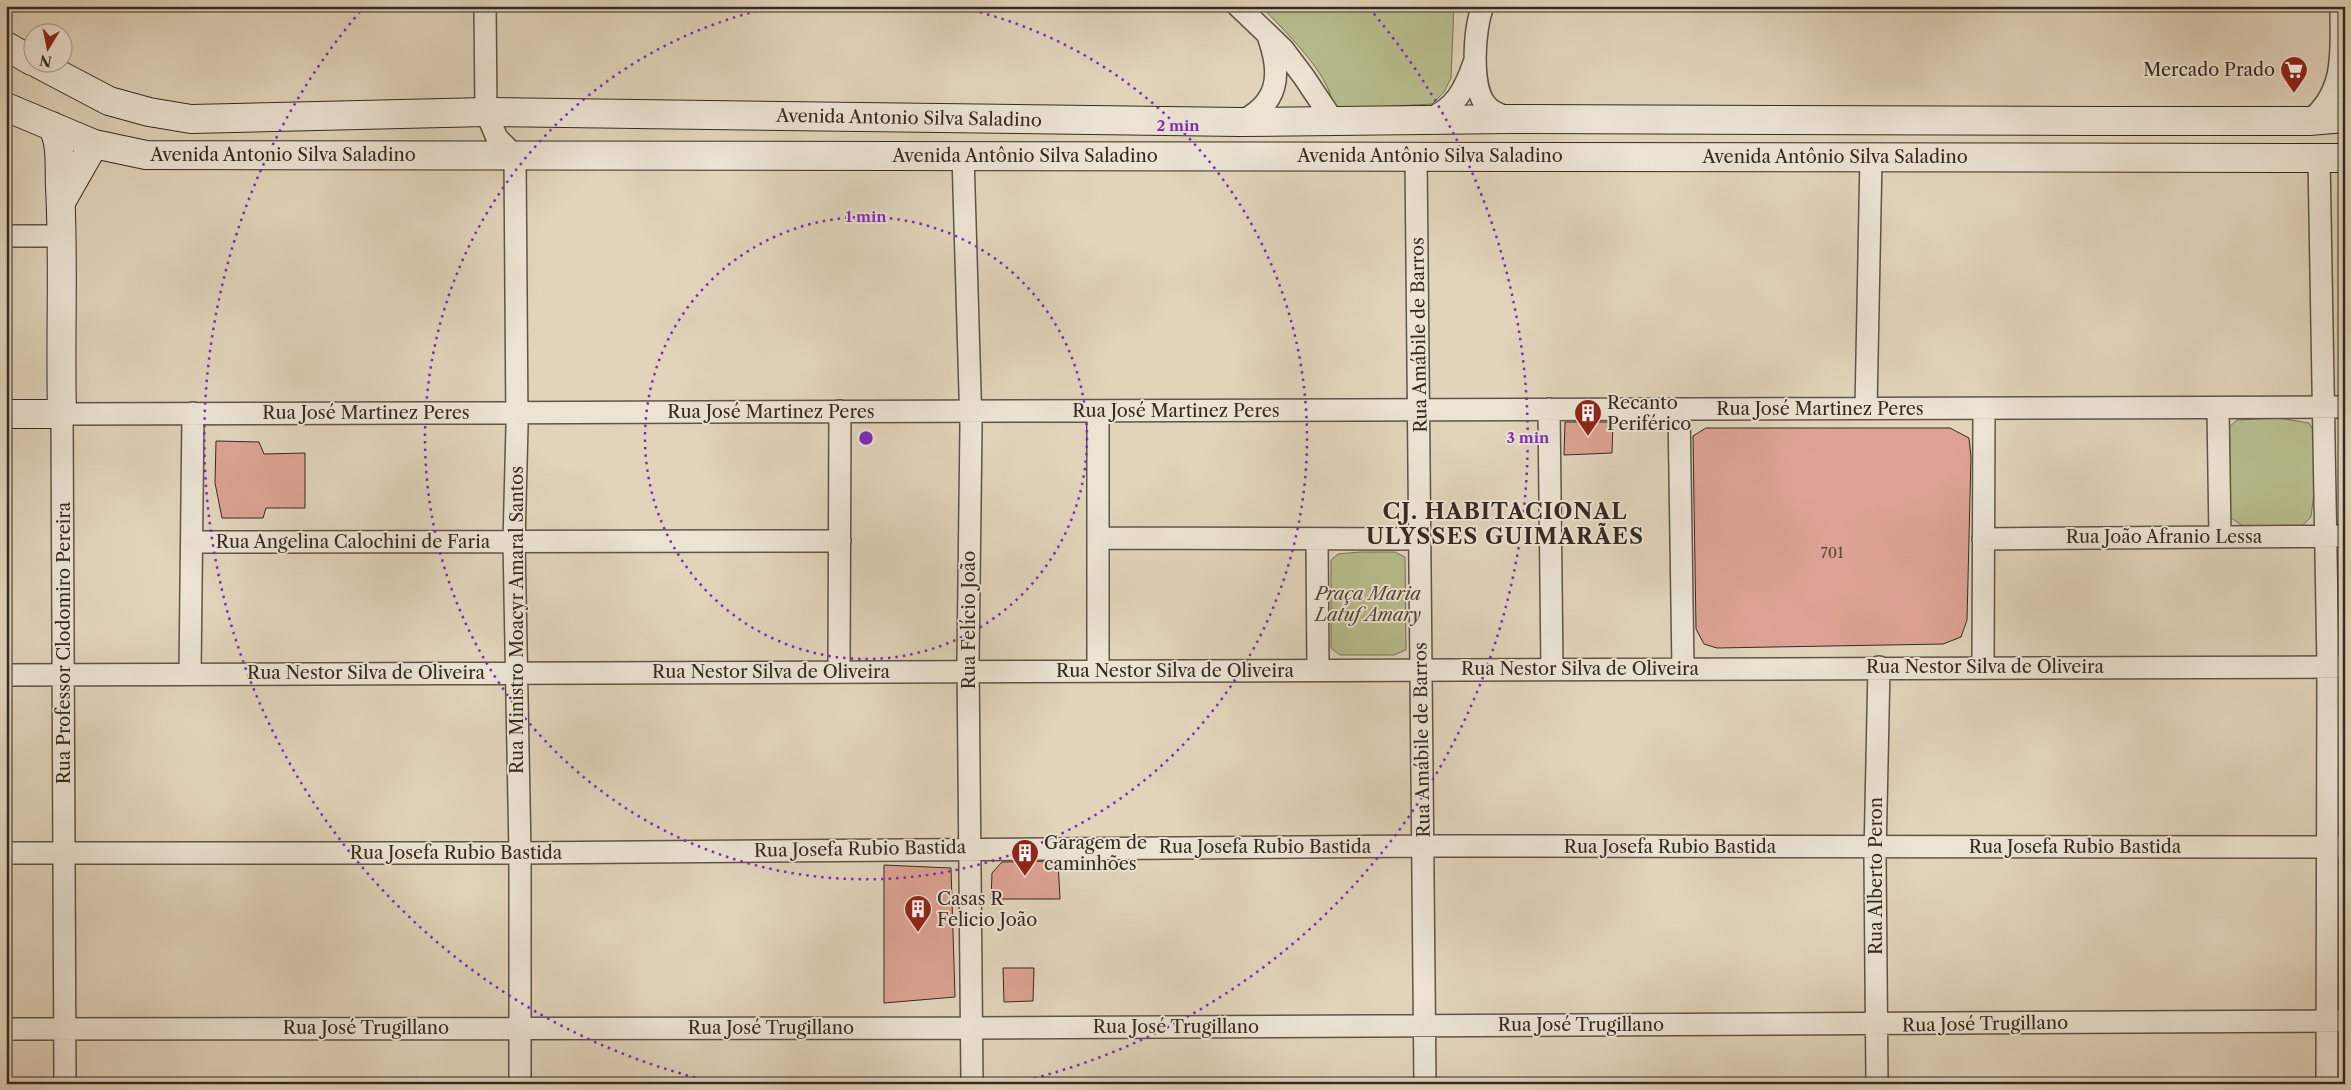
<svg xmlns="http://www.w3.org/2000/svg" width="2351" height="1090" font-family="'Libre Caslon Text',serif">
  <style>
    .green { fill: #b7bc8d; stroke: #767357 }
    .building { fill: #dda293; stroke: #342a21 }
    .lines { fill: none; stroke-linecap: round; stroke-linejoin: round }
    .minor-casing { stroke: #5f5448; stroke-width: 24 }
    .secondary-casing { stroke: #342a21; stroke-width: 30 }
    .minor { stroke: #ece3d3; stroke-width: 21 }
    .secondary { stroke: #ece3d3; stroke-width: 28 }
    .ring { fill: none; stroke: #7b2cbf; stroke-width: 2.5; stroke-dasharray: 2.5 5 }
    .labels { text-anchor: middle; stroke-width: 4; stroke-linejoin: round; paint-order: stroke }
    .number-label { font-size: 15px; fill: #5e483e }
    .poi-label { font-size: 18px; fill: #342a21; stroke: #ece3d3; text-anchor: start }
    .street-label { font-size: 18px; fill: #342a21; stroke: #ece3d3 }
    .park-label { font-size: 18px; font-style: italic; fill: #4e4737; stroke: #ece3d3 }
    .district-label { font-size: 22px; font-weight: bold; letter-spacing: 1px; fill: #342a21; stroke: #ece3d3 }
    .centre { fill: #7b2cbf; stroke: #ece3d3; stroke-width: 2.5 }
    .ring-label { font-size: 15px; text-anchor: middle; font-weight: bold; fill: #7b2cbf; stroke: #ece3d3; stroke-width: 4; stroke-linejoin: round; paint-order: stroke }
  </style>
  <rect width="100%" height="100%" fill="#e1d4bb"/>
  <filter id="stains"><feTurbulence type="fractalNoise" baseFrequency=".004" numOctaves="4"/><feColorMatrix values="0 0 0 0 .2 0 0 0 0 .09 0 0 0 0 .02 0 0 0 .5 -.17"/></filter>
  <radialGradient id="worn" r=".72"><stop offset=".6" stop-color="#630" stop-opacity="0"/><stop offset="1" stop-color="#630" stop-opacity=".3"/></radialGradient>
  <!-- green -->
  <path class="green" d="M1261 6H1454L1451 78 1444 92 1432 104 1339 109 1333 106C1330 73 1283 30 1261 6Z
    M2279 418 2309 423 2316 435 2315 483 2311 517 2301 527H2244L2230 517 2227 498V429L2237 420Z
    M1360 552H1395L1405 557 1406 650 1394 655H1340L1331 648V560L1338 554Z"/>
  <!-- building -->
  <path class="building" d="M1565 422H1613L1612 453 1564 455Z
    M1706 428H1950L1969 438 1971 457 1967 620 1961 637 1943 644 1717 648 1704 644 1696 629 1693 436Z
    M216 441 259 442 264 454 305 453V508H266L263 518H222L215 483Z
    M1058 861 1060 899H991L992 873 1002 862Z
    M884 865 951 868 955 997 884 1003Z
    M1003 968H1034L1033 1001 1004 1002Z"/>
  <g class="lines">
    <defs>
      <path id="minor" d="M485 6 486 112 497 138 515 156 517 426 514 542 520 853V1084
        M1238 6 1283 49 1304 77 1332 119
        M1483 6C1474 28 1470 87 1486 105 1492 113 1501 115 1510 118
        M1428 119C1455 109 1465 89 1474 63
        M2309 121C2347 92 2341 49 2341 6
        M1240 122C1278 104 1282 76 1269 39
        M963 156 971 426 968 661 972 1084
        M1416 156 1425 1084
        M2319 158 2328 667 2327 1084
        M6 236H61
        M1866 408 1871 157
        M2218 408 2220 537
        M1549 409 1552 669
        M1679 409 1683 668
        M1098 411V670
        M1099 538 1420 539
        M1317 539 1318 670
        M1983 539 2345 536
        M192 542 840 541
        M1983 668 1984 409
        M839 671 840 411
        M190 674 193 413
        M6 675 2345 667
        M6 853H520L1423 846 2345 847
        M6 1029 972 1028 2345 1021
        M65 1084 62 414 2345 407
        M1877 1084 1875 856 1879 667"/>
      <path id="secondary" d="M6 46 32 61
        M35 62 109 101 149 112 191 119 486 112 1240 122 1512 119 2098 121H2309L2345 118
        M6 107 94 144 146 155 2345 158
        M61 202 94 144
        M6 414H62C60 338 64 262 60 187 59 167 62 143 52 126"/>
    </defs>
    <!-- minor casing -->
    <use href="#minor" class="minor-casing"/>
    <!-- secondary casing -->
    <use href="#secondary" class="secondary-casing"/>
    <!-- minor -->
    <use href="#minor" class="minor"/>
    <!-- secondary -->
    <use href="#secondary" class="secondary"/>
  </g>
  <!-- distance rings -->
  <g class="ring">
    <circle cx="866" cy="438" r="221"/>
    <path d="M958 7A441 441 0 1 1 774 7"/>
    <path d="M717 1083A662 662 0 0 1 363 8M1369 8A662 662 0 0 1 1015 1083"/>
  </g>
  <!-- icons -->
  <defs>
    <symbol id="supermarket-pin" viewBox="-11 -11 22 30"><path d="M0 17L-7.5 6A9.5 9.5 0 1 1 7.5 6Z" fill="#8f2418" stroke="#ece3d3"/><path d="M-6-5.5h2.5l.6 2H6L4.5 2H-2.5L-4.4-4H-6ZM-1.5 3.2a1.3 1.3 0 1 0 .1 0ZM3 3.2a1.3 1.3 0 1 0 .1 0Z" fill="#fff"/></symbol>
    <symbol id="building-pin" viewBox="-11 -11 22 30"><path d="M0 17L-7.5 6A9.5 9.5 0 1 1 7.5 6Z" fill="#8f2418" stroke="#ece3d3"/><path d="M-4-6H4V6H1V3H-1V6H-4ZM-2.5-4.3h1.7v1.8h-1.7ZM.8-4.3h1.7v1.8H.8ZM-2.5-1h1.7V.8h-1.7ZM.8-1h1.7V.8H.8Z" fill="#fff"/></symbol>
  </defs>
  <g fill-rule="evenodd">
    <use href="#supermarket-pin" x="2278" y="54" width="32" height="43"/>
    <use href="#building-pin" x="1572" y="397" width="32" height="43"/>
    <use href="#building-pin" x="1009" y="837" width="32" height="43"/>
    <use href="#building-pin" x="902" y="893" width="32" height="43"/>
  </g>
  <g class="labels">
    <!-- number labels -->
    <g class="number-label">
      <text x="1832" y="558">701</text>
    </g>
    <!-- poi labels -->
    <g class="poi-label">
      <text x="2275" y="76" text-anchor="end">Mercado Prado</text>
      <text x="1607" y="409">Recanto<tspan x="1607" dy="21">Periférico</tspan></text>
      <text x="1044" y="849">Garagem de<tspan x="1044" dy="21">caminhões</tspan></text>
      <text x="937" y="905">Casas R<tspan x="937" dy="21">Felicio João</tspan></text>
    </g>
    <!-- street labels -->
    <g class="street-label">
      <text transform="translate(909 118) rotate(1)" y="6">Avenida Antonio Silva Saladino</text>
      <text x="283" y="161">Avenida Antonio Silva Saladino</text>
      <text x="1025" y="162">Avenida Antônio Silva Saladino</text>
      <text x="1430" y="162">Avenida Antônio Silva Saladino</text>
      <text x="1835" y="163">Avenida Antônio Silva Saladino</text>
      <text transform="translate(1419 335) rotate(-91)" y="6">Rua Amábile de Barros</text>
      <text x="1820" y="415">Rua José Martinez Peres</text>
      <text x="1176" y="417">Rua José Martinez Peres</text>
      <text x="771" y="418">Rua José Martinez Peres</text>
      <text x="366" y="419">Rua José Martinez Peres</text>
      <text x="2164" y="543">Rua João Afranio Lessa</text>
      <text x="353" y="548">Rua Angelina Calochini de Faria</text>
      <text transform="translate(517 620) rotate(-90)" y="6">Rua Ministro Moacyr Amaral Santos</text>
      <text transform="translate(969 620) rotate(-90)" y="6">Rua Felício João</text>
      <text transform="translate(64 643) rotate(-90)" y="6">Rua Professor Clodomiro Pereira</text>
      <text x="1985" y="673">Rua Nestor Silva de Oliveira</text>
      <text x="1580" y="675">Rua Nestor Silva de Oliveira</text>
      <text x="1175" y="677">Rua Nestor Silva de Oliveira</text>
      <text x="771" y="678">Rua Nestor Silva de Oliveira</text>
      <text x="366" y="679">Rua Nestor Silva de Oliveira</text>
      <text transform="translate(1422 740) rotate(-91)" y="6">Rua Amábile de Barros</text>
      <text x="1265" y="853">Rua Josefa Rubio Bastida</text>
      <text x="1670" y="853">Rua Josefa Rubio Bastida</text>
      <text x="2075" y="853">Rua Josefa Rubio Bastida</text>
      <text transform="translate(860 849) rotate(-1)" y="6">Rua Josefa Rubio Bastida</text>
      <text x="456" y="859">Rua Josefa Rubio Bastida</text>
      <text transform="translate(1876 876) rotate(-90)" y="6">Rua Alberto Peron</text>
      <text transform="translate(1985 1024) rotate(-1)" y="6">Rua José Trugillano</text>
      <text x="1581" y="1031">Rua José Trugillano</text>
      <text x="1176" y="1033">Rua José Trugillano</text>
      <text x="366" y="1034">Rua José Trugillano</text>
      <text x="771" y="1034">Rua José Trugillano</text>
    </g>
    <!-- park labels -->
    <g class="park-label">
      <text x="1368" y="600">Praça Maria<tspan x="1368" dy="21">Latuf Amary</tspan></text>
    </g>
    <!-- district labels -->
    <g class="district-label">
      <text x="1505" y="519">CJ. HABITACIONAL<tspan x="1505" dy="25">ULYSSES GUIMARÃES</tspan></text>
    </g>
  </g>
  <circle cx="866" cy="438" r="8" class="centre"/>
  <g class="ring-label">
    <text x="1178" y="131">2 min</text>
    <text x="866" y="222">1 min</text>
    <text x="1528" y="443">3 min</text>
  </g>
  <!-- margin -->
  <rect width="2351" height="1090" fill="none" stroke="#e1d4bb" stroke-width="25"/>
  <rect x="8" y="8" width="2336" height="1075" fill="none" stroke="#342a21" stroke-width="2.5"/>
  <rect x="12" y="12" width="2326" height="1065" fill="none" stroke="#342a21"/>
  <!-- north arrow -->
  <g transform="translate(48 48) rotate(190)"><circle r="24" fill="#ece3d3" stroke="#a2998c"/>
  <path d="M0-4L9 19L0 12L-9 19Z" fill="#8f2418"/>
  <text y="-8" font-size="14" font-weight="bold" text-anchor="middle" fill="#342a21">N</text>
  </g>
  <rect width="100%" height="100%" filter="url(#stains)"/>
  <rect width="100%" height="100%" fill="url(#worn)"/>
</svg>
